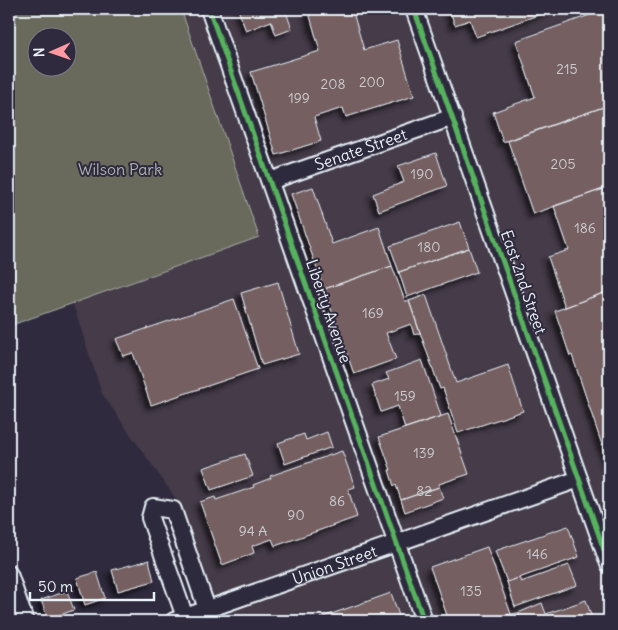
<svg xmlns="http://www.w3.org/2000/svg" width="618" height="630" font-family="Delius,sans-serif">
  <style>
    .built { fill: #443a48 }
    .green { fill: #696b5c; stroke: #a8aeaa; fill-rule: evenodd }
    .building { fill: #745f61; stroke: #e8f1f8; filter: url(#shadow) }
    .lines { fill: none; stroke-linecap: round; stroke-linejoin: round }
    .minor-casing { stroke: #e8f1f8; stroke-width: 20 }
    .minor { stroke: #2f2a3d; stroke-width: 16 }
    .cycleway-casing { stroke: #2f2a3d; stroke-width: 8 }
    .cycleway { stroke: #56b35d; stroke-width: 5 }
    .labels { text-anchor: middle; stroke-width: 4; stroke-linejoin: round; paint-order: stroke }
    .number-label { font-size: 14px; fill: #cbccd2 }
    .street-label { font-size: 16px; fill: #e8f1f8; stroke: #2f2a3d }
    .park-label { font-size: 16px; fill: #afb5b2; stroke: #2f2a3d }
  </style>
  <defs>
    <filter id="shadow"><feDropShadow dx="-4.5" dy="4.5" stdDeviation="2.5" flood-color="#0009"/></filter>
  </defs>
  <rect width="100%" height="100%" fill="#2f2a3d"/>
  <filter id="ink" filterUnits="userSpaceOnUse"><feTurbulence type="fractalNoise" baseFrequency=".02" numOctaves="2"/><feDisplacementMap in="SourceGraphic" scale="10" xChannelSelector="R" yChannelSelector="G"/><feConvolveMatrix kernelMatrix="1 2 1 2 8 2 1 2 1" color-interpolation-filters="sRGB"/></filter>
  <g filter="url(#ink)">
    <!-- built -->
    <path class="built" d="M181 9H609V621H211L221 617 183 509 102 394 72 301 259 237Z"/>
    <!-- green -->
    <path class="green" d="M9 9H181L259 237 9 326ZM38 38H68V68H38Z"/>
    <!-- building -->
    <path class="building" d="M238 9H285L292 29 276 35 271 21 246 31Z
      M308 9H352L364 50 397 40 414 96 346 117 343 108 314 117 321 141 276 155 251 72 320 51Z
      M449 9H555L476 37 470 20 455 25Z
      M607 9H609V105L503 142 493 112 535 97 516 41Z
      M609 105V187L533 214 508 141Z
      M436 153 447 186 379 211 373 194 404 182 398 166Z
      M313 187 332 244 379 227 392 266 324 289 291 194Z
      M609 187V291L565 307 548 257 569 250 554 206Z
      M460 222 469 248 399 272 390 246Z
      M469 248 477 272 407 297 399 272Z
      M392 266 405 301H409L420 333 414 335 411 324 386 333 396 359 354 374 324 289Z
      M278 282 299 354 262 365 241 293Z
      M609 291V466L572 355 570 356 555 311Z
      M426 295 456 383 508 365 523 411 458 433 443 388 440 389 409 301Z
      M234 299 258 369 151 405 133 353 123 356 116 339Z
      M422 360 441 416 405 428 398 406 381 412 372 385 389 379 386 373Z
      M448 414 469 474 439 484V487L401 500 396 485 394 486 389 470H391L379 437Z
      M327 432 332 447 285 464 278 443 304 434 306 440Z
      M342 451 355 487 348 489 357 517 275 546 272 539 252 546 254 553 222 565 200 502 215 497 216 500 254 487 253 485 271 478 270 476Z
      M245 454 253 476 211 490 203 468Z
      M439 487 443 498 405 512 401 500Z
      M568 526 579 557 507 582 495 551Z
      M487 547 511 614 491 621H449L430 567Z
      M149 560 154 581 118 591 112 570Z
      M569 565 577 585 515 607 507 582 519 578 521 582Z
      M97 572 105 598 85 605 77 578Z
      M67 591 74 610 48 619 41 600Z
      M391 593 401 621H321L320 618Z
      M586 600 593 621H521L518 613 542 603 546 614Z
      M518 613 521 621H491L511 614Z"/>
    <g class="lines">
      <defs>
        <g id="minor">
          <path d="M209 9 424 621"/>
          <path d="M414 9 609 564"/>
          <path id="s1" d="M270 181 453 117"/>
          <path d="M9 574 25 621"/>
          <path d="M185 617 150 518 153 507 173 510 207 609"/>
          <path id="s2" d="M174 621 579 479"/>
        </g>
      </defs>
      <!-- minor casing -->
      <use href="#minor" class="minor-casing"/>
      <!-- minor -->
      <use href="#minor" class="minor"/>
      <defs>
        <path id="cycleway" d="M209 9 424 621
          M414 9 609 564"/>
      </defs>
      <!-- cycleway casing -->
      <use href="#cycleway" class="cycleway-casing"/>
      <!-- cycleway -->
      <use href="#cycleway" class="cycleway"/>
    </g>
  </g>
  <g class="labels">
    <!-- number labels -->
    <g class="number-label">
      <text x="567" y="74">215</text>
      <text x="372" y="87">200</text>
      <text x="333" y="89">208</text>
      <text x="299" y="103">199</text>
      <text x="563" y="169">205</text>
      <text x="422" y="179">190</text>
      <text x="585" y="233">186</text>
      <text x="429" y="252">180</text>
      <text x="373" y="318">169</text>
      <text x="405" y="401">159</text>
      <text x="424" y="458">139</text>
      <text x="424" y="496">82</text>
      <text x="337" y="506">86</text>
      <text x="296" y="520">90</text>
      <text x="253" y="536">94 A</text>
      <text x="537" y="559">146</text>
      <text x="471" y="596">135</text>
    </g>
    <!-- street labels -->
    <g class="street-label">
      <text dy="6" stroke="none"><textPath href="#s1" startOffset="96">Senate Street</textPath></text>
      <text transform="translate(524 282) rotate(71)" y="6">East 2nd Street</text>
      <text transform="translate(329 311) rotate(71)" y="6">Liberty Avenue</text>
      <text dy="6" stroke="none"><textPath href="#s2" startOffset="170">Union Street</textPath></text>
    </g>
    <!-- park labels -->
    <g class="park-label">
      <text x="120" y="175">Wilson Park</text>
    </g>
  </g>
  <!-- margin -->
  <rect width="618" height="630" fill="none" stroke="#2f2a3d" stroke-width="30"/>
  <rect x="15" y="15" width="588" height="600" fill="none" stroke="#e8f1f8" stroke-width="2" filter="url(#ink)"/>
  <!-- north arrow -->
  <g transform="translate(52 52) rotate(268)"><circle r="24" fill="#2f2a3d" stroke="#797a88"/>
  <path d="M0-4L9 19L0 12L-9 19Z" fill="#ff9aa2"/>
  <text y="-8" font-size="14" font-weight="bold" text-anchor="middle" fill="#e8f1f8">N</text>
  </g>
  <!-- scale -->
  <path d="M30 592v8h124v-8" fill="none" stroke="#e8f1f8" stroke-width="2.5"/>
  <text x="38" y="592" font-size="15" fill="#e8f1f8" stroke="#2f2a3d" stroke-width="4" paint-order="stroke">50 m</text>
</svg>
